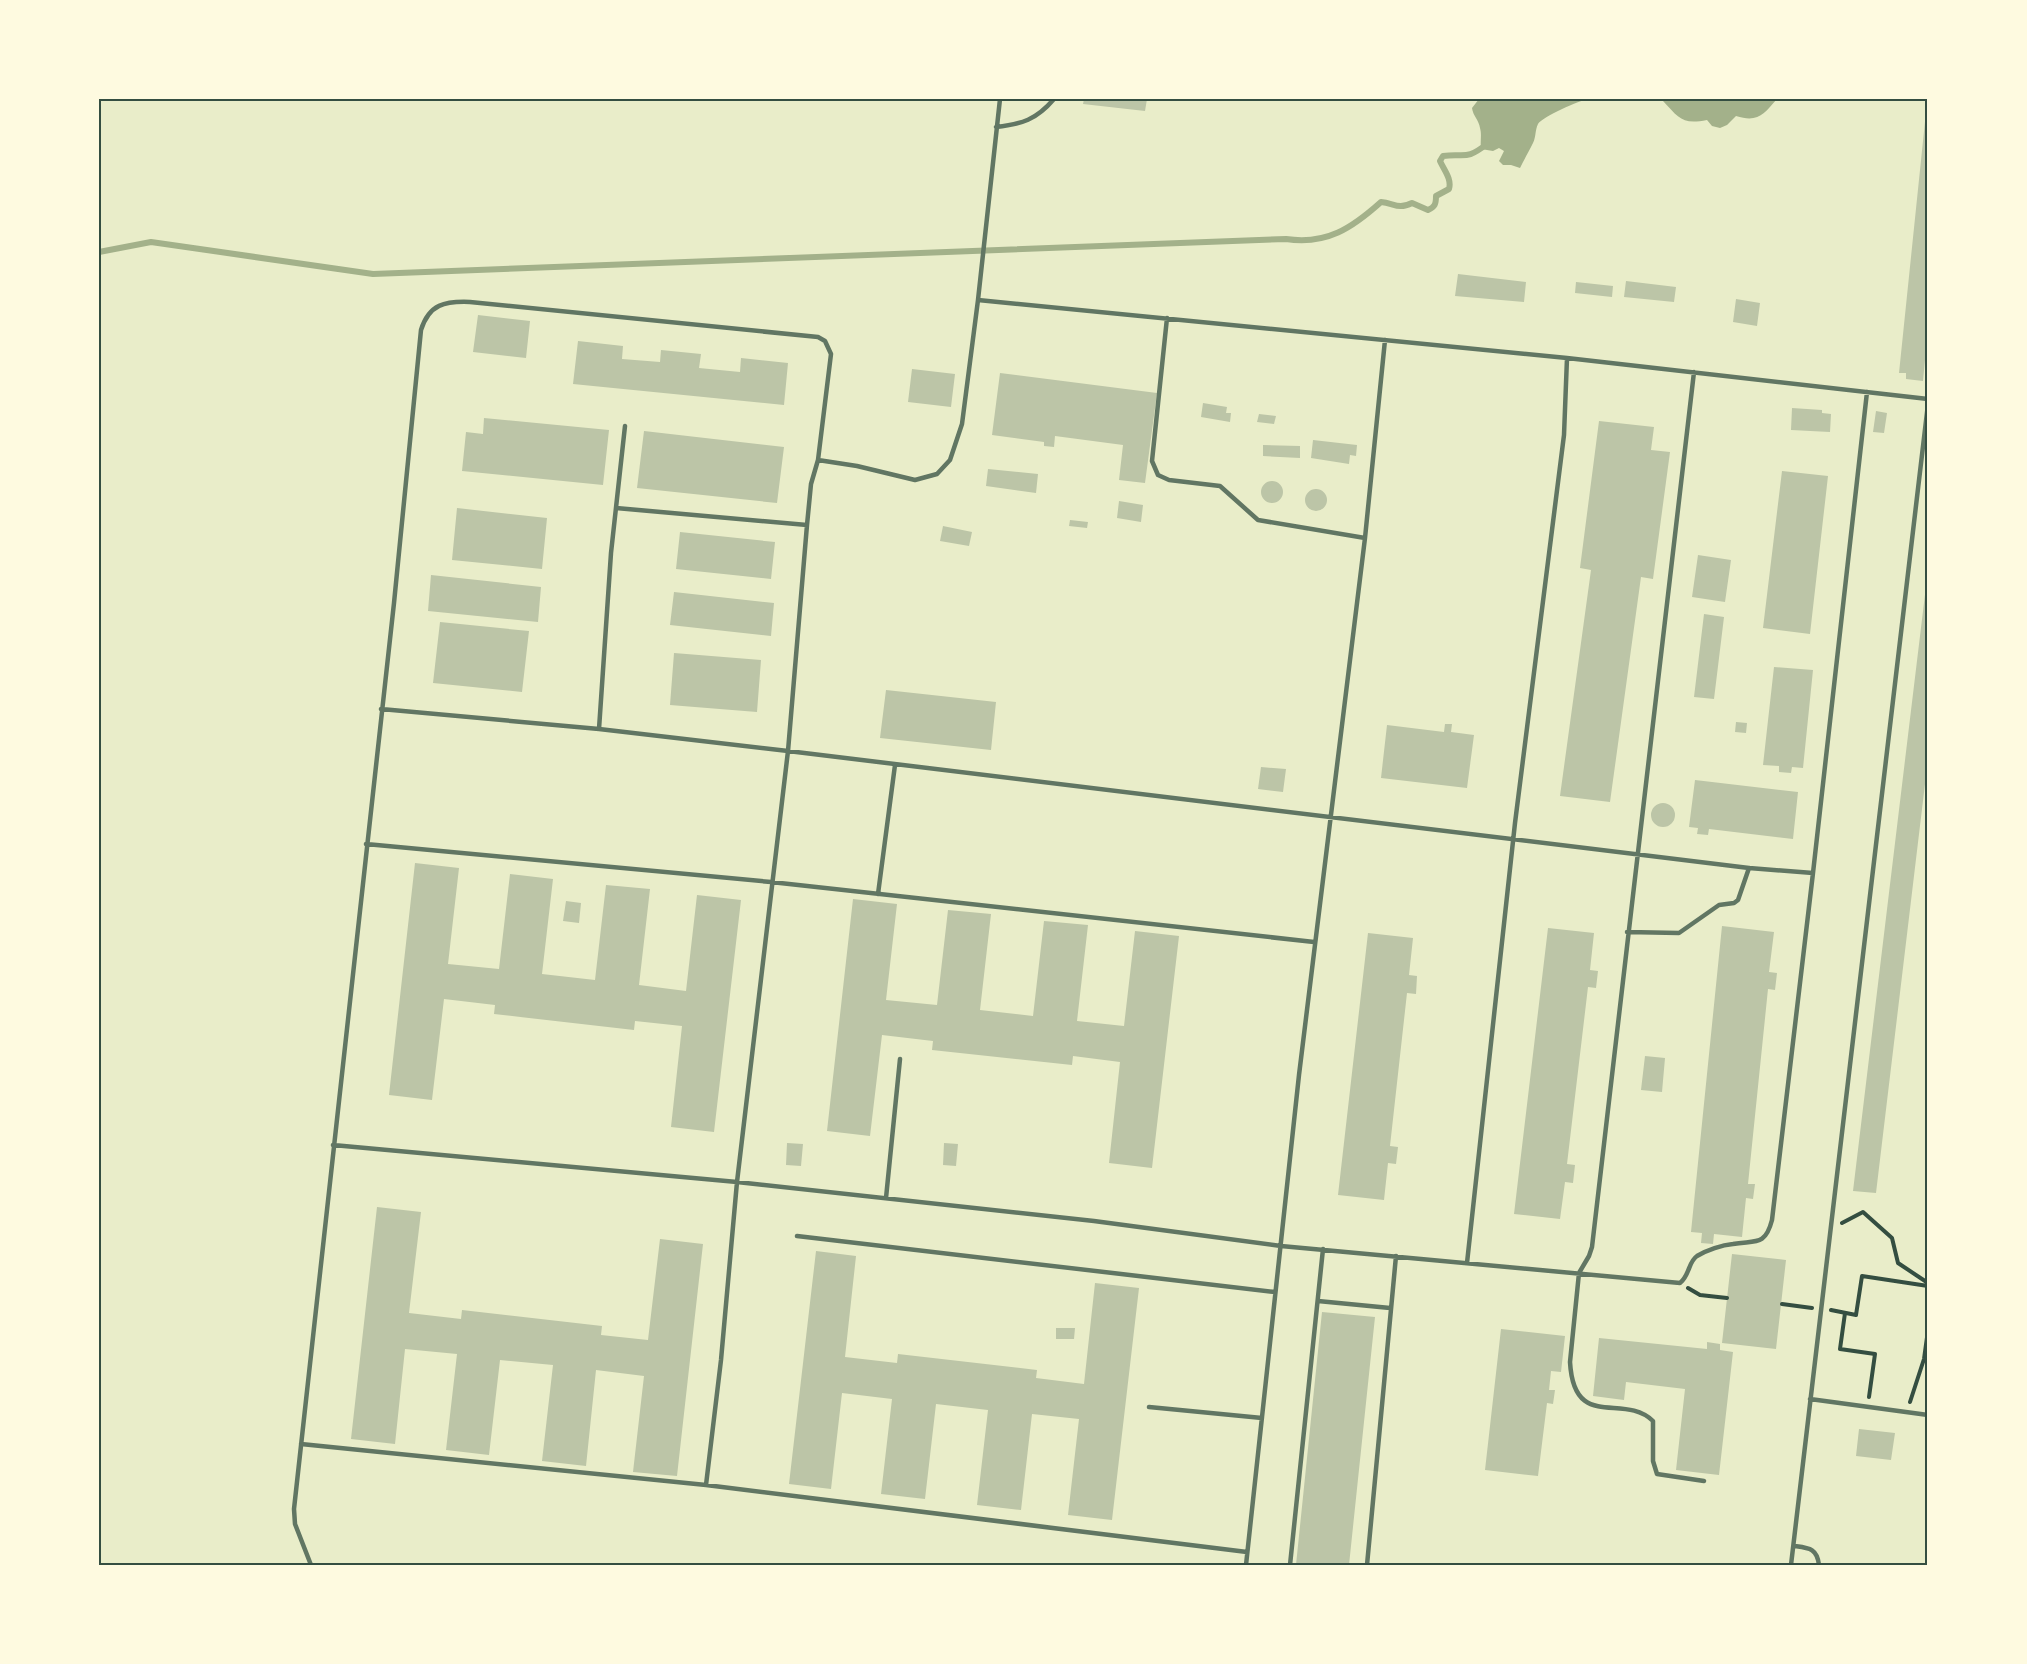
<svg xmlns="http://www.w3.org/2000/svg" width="2027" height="1664" font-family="Lora,serif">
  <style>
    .water { fill: #a3b18a }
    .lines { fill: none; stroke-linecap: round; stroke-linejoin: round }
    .stream { stroke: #a3b18a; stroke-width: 6 }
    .building { fill: #bcc5a7 }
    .path { stroke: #344e41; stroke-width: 4 }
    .service { stroke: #617663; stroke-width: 4.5 }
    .neatline { fill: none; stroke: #344e41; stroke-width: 2 }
  </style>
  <rect width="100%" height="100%" fill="#e9edc9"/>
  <!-- water -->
  <path class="water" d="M1479 99H1589C1580 100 1542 117 1538 124 1535 130 1536 137 1533 143 1529 151 1524 160 1520 168L1511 165H1503L1499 161 1504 151 1499 148 1493 151 1481 149C1480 141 1482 135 1480 128 1479 120 1473 116 1472 108Z
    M1634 99H1777C1764 114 1758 123 1736 116L1727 125 1720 128 1712 126 1707 120C1682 125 1679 118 1663 101Z"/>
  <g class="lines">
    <!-- stream -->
    <path class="stream" d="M99 252 151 242 373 274 1286 239C1327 245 1352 228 1381 202 1394 203 1398 210 1412 203L1428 210C1435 207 1436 204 1436 196L1449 189C1452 179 1444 170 1440 161L1443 156C1466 153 1465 161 1487 144"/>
  </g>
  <!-- building -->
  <path class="building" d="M1084 99H1147L1145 111 1083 104Z
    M1926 112H1928V329L1923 381 1906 379V373H1899Z
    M1458 274 1526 282 1524 302 1455 296Z
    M1626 281 1676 287 1674 302 1624 297Z
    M1576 282 1613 286 1612 297 1575 293Z
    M1736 299 1760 303 1757 326 1733 322Z
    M478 315 530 321 526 358 473 352Z
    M578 341 623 346 622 359 660 362 661 350 701 354 699 368 740 372 741 358 788 363 784 405 573 384Z
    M912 369 955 374 951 407 908 402Z
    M1000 373 1157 393 1145 483 1119 480 1123 445 1055 436 1054 447 1044 446V442L992 435Z
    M1203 403 1227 407 1226 413H1231L1230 422 1201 417Z
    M1792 408 1822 410V413L1831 414 1830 432 1791 430Z
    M1876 411 1887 413 1884 433 1873 432Z
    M1259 414 1276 416 1274 424 1257 422Z
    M484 418 609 430 603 485 462 471 466 432 483 434Z
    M1599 421 1654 427 1651 450 1670 452 1653 579 1641 577 1610 802 1560 796 1591 570 1580 568Z
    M644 431 784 447 777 503 637 488Z
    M1313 440 1357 445 1356 456 1350 455 1349 464 1311 458Z
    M1263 445 1300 446V458L1263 456Z
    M988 469 1038 474 1036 493 986 486Z
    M1782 471 1828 476 1810 634 1763 628Z
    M1261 492a11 11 0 1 1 22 0a11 11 0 1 1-22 0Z
    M1305 500a11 11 0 1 1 22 0a11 11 0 1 1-22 0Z
    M1119 501 1143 505 1141 522 1117 518Z
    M457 508 547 518 542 569 452 560Z
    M1070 520 1088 522 1087 528 1069 526Z
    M943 526 972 532 969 546 940 541Z
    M680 532 775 542 771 579 676 569Z
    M1698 555 1731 560 1725 602 1692 597Z
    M431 575 541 587 538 622 428 611Z
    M1927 578 1928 759 1876 1193 1853 1191Z
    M674 592 774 603 771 636 670 625Z
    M1704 614 1724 617 1714 699 1694 697Z
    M440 622 529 631 522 692 433 683Z
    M674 653 761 660 757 712 670 705Z
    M1774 667 1813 670 1803 768 1792 767 1791 773 1779 772V766L1763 765Z
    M886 690 996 702 991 750 880 738Z
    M1736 722 1747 723 1746 733 1735 732Z
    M1445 724H1452L1451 732 1474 735 1467 788 1381 778 1387 725 1444 732Z
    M1261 767 1286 769 1283 792 1258 789Z
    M1695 780 1798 792 1793 839 1709 829 1708 835 1697 834 1698 828 1689 827Z
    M1651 815a12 12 0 1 1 24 0a12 12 0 1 1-24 0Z
    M415 863 459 868 448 964 499 969 510 874 553 879 542 974 595 980 606 885 650 889 639 985 686 991 697 895 741 900 714 1132 671 1127 682 1026 635 1021 634 1030 494 1014 495 1005 444 999 432 1100 389 1095Z
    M853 899 897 904 886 1000 937 1005 948 910 991 914 980 1010 1033 1016 1044 921 1088 925 1077 1021 1124 1026 1135 931 1179 936 1152 1168 1109 1163 1120 1062 1073 1056 1072 1065 932 1050 933 1041 882 1035 870 1136 827 1131Z
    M566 901 581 903 579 923 563 921Z
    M1722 926 1774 932 1769 972 1777 973 1775 990 1768 989 1748 1184H1755L1753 1199 1746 1198 1742 1237 1714 1234 1713 1244 1701 1243 1702 1233 1691 1232Z
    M1548 928 1594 933 1590 970 1598 971 1596 988 1588 987 1567 1164 1575 1165 1573 1183 1565 1182 1560 1219 1514 1214Z
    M1368 933 1413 938 1409 975 1417 976 1416 994 1407 993 1390 1146 1398 1147 1396 1164 1388 1163 1384 1200 1338 1195Z
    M1645 1056 1665 1058 1662 1092 1641 1090Z
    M787 1143 803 1144 801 1166 786 1165Z
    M944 1143 958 1144 956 1166 943 1165Z
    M377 1207 421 1212 409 1313 461 1319 462 1310 602 1326 601 1335 648 1340 660 1239 703 1244 677 1476 633 1472 644 1376 596 1370 586 1466 542 1461 553 1365 500 1360 489 1455 446 1450 457 1354 405 1349 395 1444 351 1439Z
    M816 1251 856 1256 845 1357 897 1363 898 1354 1037 1370 1036 1378 1084 1384 1095 1283 1139 1288 1112 1520 1068 1515 1079 1419 1032 1414 1021 1510 977 1505 988 1410 936 1404 925 1499 881 1494 892 1399 842 1393 831 1489 789 1484Z
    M1732 1254 1786 1260 1776 1349 1722 1343Z
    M1322 1312 1375 1317 1349 1565H1296Z
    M1056 1328H1075L1074 1339H1056Z
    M1501 1329 1565 1336 1561 1372 1551 1371 1549 1390H1555L1553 1404 1547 1403 1538 1476 1485 1470Z
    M1599 1338 1707 1349V1342L1720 1344V1350L1733 1352 1719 1475 1676 1470 1685 1389 1626 1382 1624 1400 1593 1396Z
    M1859 1429 1895 1433 1891 1460 1856 1456Z"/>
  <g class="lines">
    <!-- path -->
    <path class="path" d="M1842 1223 1863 1212 1892 1238 1898 1263 1928 1283
      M1688 1288 1700 1295 1727 1298
      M1782 1304 1812 1308
      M1831 1310 1856 1315 1862 1276 1928 1286
      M1845 1313 1840 1349 1875 1354 1869 1397
      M1910 1402 1924 1359 1928 1330"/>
    <!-- service -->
    <path class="service" d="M996 127C1022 124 1036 120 1054 99
      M978 300 1567 358 1928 399
      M1167 318 1152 461 1158 475 1169 480 1220 486 1258 520 1365 538
      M1694 372 1592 1247 1589 1256 1579 1273 1570 1362C1574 1432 1623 1392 1653 1421V1461L1657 1474 1704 1481
      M818 460 857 466 915 480 937 474 950 460 962 424 978 300 1000 99
      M616 508 807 525
      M381 709 599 729 788 751 1749 868 1813 873
      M599 729 611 553 625 426
      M366 844 771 882 1314 942
      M878 894 895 765
      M1627 932 1679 933 1719 905 1734 903 1738 900 1749 868
      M333 1145 737 1182 1094 1221 1281 1246 1680 1283C1690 1275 1688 1262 1697 1256 1707 1250 1722 1245 1733 1244 1755 1240 1765 1247 1772 1220L1813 873 1867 392
      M886 1198 900 1059
      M797 1236 1275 1292
      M1467 1263 1515 823 1564 435 1567 358
      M1318 1301 1390 1308
      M1810 1399 1928 1415
      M1149 1407 1262 1418
      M301 1444 706 1485 1247 1552
      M1794 1546C1809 1548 1817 1548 1819 1565
      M311 1565 295 1524 294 1509 394 603 421 330C429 304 445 301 470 302L818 337 825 341 831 354 818 460 811 484 807 525 788 751 737 1182 721 1360 706 1485
      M1246 1565 1299 1075 1365 538 1385 340
      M1290 1565 1323 1249
      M1367 1565 1396 1256
      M1791 1565 1928 404"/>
  </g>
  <!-- border -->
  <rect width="2027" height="1664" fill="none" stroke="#fefae0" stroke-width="201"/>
  <rect x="100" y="100" width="1826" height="1464" class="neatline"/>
</svg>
